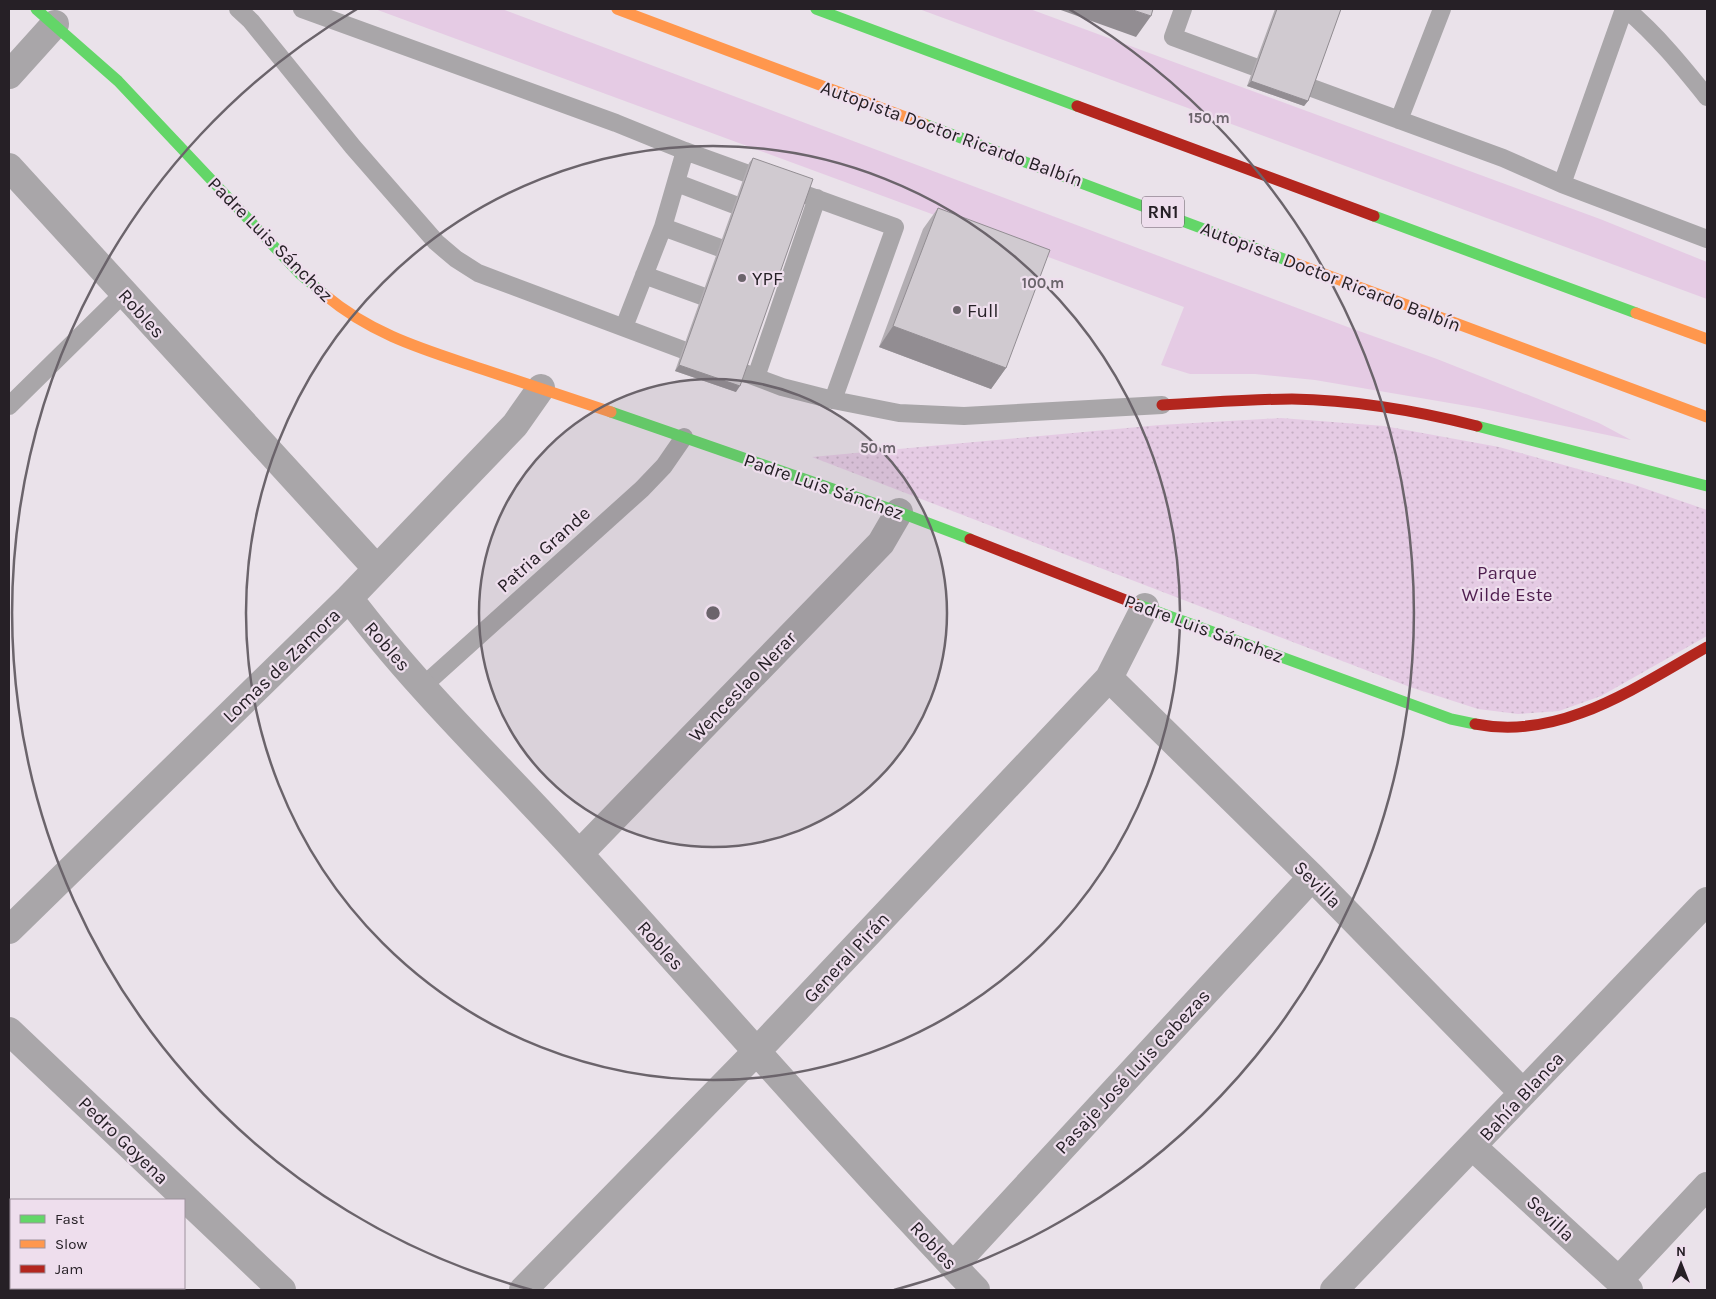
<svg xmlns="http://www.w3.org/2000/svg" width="1716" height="1299" font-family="Karla,sans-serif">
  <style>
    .grass { fill: #e5cbe4 }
    .park { fill: url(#park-dots) }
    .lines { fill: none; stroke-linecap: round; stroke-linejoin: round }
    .lane { stroke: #a9a6a9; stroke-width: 18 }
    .street { stroke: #a9a6a9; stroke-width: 28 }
    .fast { stroke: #63d668; stroke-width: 11 }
    .slow { stroke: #ff974d; stroke-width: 11 }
    .jam { stroke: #b3261e; stroke-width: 11 }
    .wall { fill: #b3aeb3 }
    .shaded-wall { fill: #928d92 }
    .building { fill: #d0cad0; stroke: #928d92 }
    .ring { fill: none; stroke: #6b646b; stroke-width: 2.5 }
    .poi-dot { fill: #6b646b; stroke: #eedeed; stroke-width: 2 }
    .labels { text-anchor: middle; stroke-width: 4.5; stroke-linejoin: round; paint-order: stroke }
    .shield { fill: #eedeed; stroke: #625962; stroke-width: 1 }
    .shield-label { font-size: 18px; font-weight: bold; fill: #262026 }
    .street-label { font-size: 19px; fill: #262026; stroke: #eedeed }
    .poi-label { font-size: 19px; fill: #262026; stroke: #eedeed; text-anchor: start }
    .park-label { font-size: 19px; fill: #4f1f4f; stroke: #eedeed }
    .centre { fill: #6b646b; stroke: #eedeed; stroke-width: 2.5 }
    .ring-label { font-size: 15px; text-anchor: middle; font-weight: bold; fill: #6b646b; stroke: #eedeed; stroke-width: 4.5; stroke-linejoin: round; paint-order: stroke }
  </style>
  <defs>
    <pattern id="park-dots" width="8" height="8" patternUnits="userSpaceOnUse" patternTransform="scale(1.25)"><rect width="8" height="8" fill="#e5cbe4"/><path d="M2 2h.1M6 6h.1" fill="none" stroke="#c4aec3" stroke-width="1.8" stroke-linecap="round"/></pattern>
  </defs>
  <rect width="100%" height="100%" fill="#eae2ea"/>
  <!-- grass -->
  <path class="grass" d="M375 9H502L1345 326 1437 359 1599 423 1631 440 1479 408 1315 380 1255 374H1190L1161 365 1184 307Z
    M919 9H1030L1600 219 1707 262V299Z"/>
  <!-- park -->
  <path class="park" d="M1281 418 1384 426 1499 447 1632 484 1707 510V636L1601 696 1559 711 1518 714 1478 709 1410 687 812 457 1160 425Z"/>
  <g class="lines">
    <!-- lane -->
    <path class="lane" d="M238 9 251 21 353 147 436 242 456 259 478 273 782 387 833 400 899 413 964 416 1162 405
      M302 9 616 123 685 151 895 227 833 400
      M1183 9 1173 37 1503 158 1562 184 1707 239
      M1626 9C1657 35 1682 66 1707 97
      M1399 120 1442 9
      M677 183 756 213
      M1562 184 1624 9
      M663 227 742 256
      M644 275 724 304
      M624 327 663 227 685 151
      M756 377 817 198
      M9 406 124 293
      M423 686 642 489 664 466 684 437"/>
    <!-- street -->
    <path class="street" d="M9 75 55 24
      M9 167 377 569
      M349 598C418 690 504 771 581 856 713 1001 841 1149 976 1290
      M1109 678 1312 877 1523 1093
      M579 854 881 543 899 512
      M9 930 349 598 515 425 541 388
      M9 1031 282 1290
      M1473 1147 1629 1290
      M953 1266 1312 877
      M1619 1280 1707 1186
      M523 1290 757 1051 1109 678 1145 607
      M1334 1290 1707 901"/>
    <!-- fast -->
    <path class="fast" d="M36 9 118 81 300 274 325 295
      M816 9 1077 106
      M924 124 1289 261
      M1374 216 1636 313
      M611 412 899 512 970 539
      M1477 426 1707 486
      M1136 604 1451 719 1475 724"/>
    <!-- slow -->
    <path class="slow" d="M617 9 924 124
      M1289 261 1707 417
      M325 295C374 336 426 350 485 370 527 384 569 398 611 412
      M1636 313 1707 339"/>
    <!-- jam -->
    <path class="jam" d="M1077 106 1374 216
      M1162 405C1205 403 1249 399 1292 399 1354 400 1418 411 1477 426
      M970 539 1136 604
      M1475 724C1561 741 1636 687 1707 647"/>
  </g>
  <!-- wall -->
  <path class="wall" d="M1275 9H1341L1308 101 1304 106 1247 86Z
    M753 158 736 392 675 371 749 163Z
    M938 208 1006 368 991 389 879 347 923 229Z"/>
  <!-- shaded-wall -->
  <path class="shaded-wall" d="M1058 9H1130L1151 16 1136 37Z
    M1251 81 1308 101 1304 106 1247 86Z
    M893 326 1006 368 991 389 879 347Z
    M679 365 740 386 736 392 675 371Z"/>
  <!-- building -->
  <path class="building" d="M1130 9H1153L1151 16Z
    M1277 9H1341L1308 101 1251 81Z
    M753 158 813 179 740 386 679 365Z
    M938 208 1050 250 1006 368 893 326Z"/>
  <!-- distance rings -->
  <circle cx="713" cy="613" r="234" fill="#6b646b" fill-opacity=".12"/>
  <g class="ring">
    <circle cx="713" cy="613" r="234"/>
    <circle cx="713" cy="613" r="467"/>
    <path d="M532 1290A701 701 0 0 1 357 9M1069 9A701 701 0 0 1 894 1290"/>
  </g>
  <!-- markers -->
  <g class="poi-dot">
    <circle cx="742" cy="278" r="5"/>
    <circle cx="957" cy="310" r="5"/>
  </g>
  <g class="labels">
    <!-- shield labels -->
    <rect class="shield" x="1142" y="196.5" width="42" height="31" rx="4"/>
    <g class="shield-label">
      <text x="1163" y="218">RN1</text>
    </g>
    <!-- street labels -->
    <g class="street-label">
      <text transform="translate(952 133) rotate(20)" y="7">Autopista Doctor Ricardo Balbín</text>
      <text transform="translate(271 239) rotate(45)" y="7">Padre Luis Sánchez</text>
      <text transform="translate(1331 276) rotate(21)" y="7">Autopista Doctor Ricardo Balbín</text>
      <text transform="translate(142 313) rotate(48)" y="7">Robles</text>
      <text transform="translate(824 486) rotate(19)" y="7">Padre Luis Sánchez</text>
      <text transform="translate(543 549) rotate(-42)" y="7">Patria Grande</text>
      <text transform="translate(1204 628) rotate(20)" y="7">Padre Luis Sánchez</text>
      <text transform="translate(388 646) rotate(49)" y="7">Robles</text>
      <text transform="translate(281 665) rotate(-44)" y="7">Lomas de Zamora</text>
      <text transform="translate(742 686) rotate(-46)" y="7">Wenceslao Nerar</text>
      <text transform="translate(1318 884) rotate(45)" y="7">Sevilla</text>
      <text transform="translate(661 945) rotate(48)" y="7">Robles</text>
      <text transform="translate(846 957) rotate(-47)" y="7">General Pirán</text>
      <text transform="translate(1132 1071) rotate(-47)" y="7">Pasaje José Luis Cabezas</text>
      <text transform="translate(1521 1096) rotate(-47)" y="7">Bahía Blanca</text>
      <text transform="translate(124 1140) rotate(44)" y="7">Pedro Goyena</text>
      <text transform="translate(1551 1218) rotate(43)" y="7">Sevilla</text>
      <text transform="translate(934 1245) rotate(47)" y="7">Robles</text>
    </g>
    <!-- poi labels -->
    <g class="poi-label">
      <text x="752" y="285">YPF</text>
      <text x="967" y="317">Full</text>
    </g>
    <!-- park labels -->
    <g class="park-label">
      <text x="1507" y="579">Parque<tspan x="1507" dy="22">Wilde Este</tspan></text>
    </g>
  </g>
  <circle cx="713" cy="613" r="8" class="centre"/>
  <g class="ring-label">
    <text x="1209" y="123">150 m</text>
    <text x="1043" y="288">100 m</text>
    <text x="878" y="453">50 m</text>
  </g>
  <!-- border -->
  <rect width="1716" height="1299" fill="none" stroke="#262026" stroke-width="20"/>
  <!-- legend -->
  <rect x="10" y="1199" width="175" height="90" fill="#eedeed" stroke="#9e929d"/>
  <rect x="20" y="1215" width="25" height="8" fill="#63d668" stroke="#9e929d"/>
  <text x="55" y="1224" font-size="15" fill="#262026">Fast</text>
  <rect x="20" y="1240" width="25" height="8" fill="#ff974d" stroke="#9e929d"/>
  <text x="55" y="1249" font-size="15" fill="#262026">Slow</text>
  <rect x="20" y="1265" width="25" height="8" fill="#b3261e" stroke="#9e929d"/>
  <text x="55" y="1274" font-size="15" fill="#262026">Jam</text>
  <!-- north arrow -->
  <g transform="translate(1681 1264)" stroke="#eedeed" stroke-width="4" paint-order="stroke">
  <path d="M0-4L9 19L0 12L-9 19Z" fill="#262026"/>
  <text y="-8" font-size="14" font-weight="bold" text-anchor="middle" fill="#262026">N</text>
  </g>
</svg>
